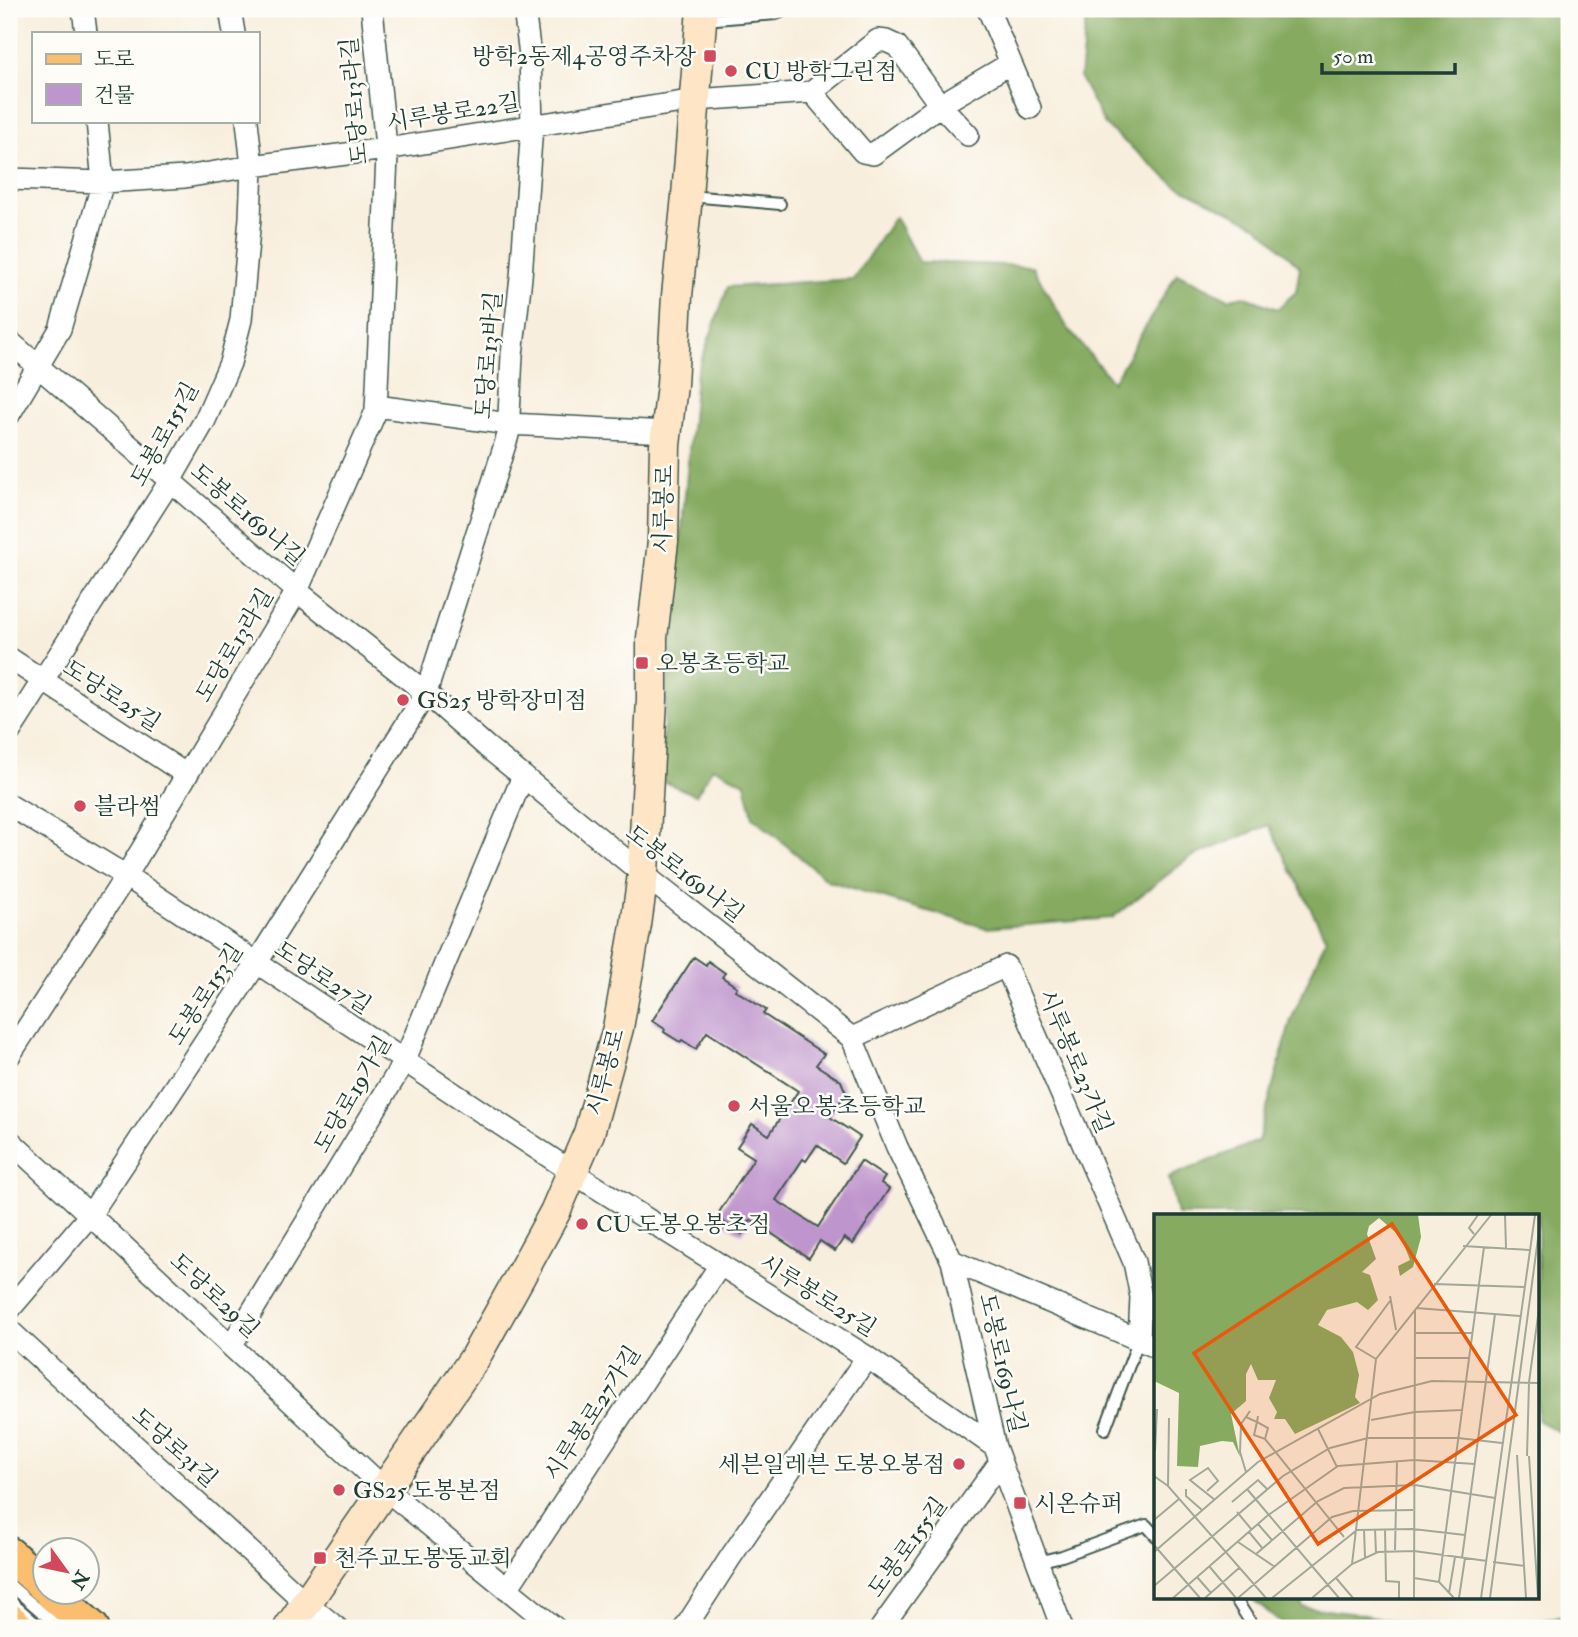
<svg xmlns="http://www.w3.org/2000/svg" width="1578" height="1637" font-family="'IM FELL Double Pica','Noto Serif KR',serif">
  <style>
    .forest { fill: #85aa60; stroke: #52744a; stroke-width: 2 }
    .building { fill: #bf95cd }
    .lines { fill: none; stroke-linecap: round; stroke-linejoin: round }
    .lane-casing { stroke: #40584d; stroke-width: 14 }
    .street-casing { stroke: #40584d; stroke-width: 24 }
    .secondary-casing { stroke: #40584d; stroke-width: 33 }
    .primary-casing { stroke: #40584d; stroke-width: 37 }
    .lane { stroke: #fff; stroke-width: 10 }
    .street { stroke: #fff; stroke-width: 21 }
    .secondary { stroke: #fde5c5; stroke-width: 30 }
    .primary { stroke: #fbbe6e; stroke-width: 33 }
    .poi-dot { fill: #d1495b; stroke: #fdfcf7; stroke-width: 2.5 }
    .labels { text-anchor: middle; stroke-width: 5; stroke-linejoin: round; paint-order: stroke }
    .poi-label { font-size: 23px; fill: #1f3d34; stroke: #fdfcf7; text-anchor: start }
    .street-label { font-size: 23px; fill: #1f3d34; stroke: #fdfcf7 }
    .inset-road { fill: none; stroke: #a1a799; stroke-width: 2 }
    .view { fill: #e8590c; fill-opacity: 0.15; stroke: #e8590c; stroke-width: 3.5 }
    .inset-edge { fill: none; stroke: #1f3d34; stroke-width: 3.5 }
  </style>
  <rect width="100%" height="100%" fill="#fdfcf7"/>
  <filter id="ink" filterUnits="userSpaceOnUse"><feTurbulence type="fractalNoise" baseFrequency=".0143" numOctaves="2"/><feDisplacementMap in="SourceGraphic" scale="14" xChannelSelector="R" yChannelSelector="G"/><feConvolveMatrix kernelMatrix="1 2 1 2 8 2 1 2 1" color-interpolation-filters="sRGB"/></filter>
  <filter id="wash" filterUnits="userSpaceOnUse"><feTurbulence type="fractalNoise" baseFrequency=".00686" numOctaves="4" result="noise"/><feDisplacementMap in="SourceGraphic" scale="28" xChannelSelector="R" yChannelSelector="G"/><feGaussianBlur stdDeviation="1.57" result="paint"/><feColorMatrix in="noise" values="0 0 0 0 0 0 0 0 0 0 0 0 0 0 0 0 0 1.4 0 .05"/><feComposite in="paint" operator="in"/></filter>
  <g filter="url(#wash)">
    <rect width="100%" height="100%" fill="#f8eedd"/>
    <!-- forest -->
    <path class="forest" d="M1087 9H1569V1437L1538 1421V1215H1177L1169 1177 1258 1141 1291 1020 1326 939 1269 825 1189 858 1112 918 987 928 900 903 827 880 753 817 745 783 713 767 696 795 659 780 696 375 728 287 853 279 895 217 919 262 1032 266 1068 329 1113 382 1177 273 1229 299 1244 296 1277 309 1296 292 1300 267 1258 226 1174 184 1105 125 1080 78Z
      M1250 1597H1303L1302 1607 1366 1615 1424 1628H1288Z
      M1569 1614V1628H1513Z"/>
    <g id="blocks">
      <!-- building -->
      <path class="building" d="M694 957 706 965 708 961 725 973 722 977 737 987 735 990 766 1010 763 1014 824 1054 816 1065 841 1081 846 1093 830 1117 860 1137 843 1163 817 1145 806 1161 803 1159 776 1200 818 1227 861 1161 885 1177 881 1183 889 1189 853 1244 844 1238 835 1251 820 1241 809 1258 751 1220 742 1234 716 1217 754 1158 737 1147 752 1124 769 1135 798 1091 707 1032 696 1049 682 1040 680 1042 664 1032 665 1029 652 1021Z"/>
    </g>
  </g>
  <g filter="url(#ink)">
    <use href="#blocks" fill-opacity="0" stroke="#40584d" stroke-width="2"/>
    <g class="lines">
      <defs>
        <path id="lane" d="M705 20 776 14 788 9
          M690 196 780 204
          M1105 1429 1139 1339
          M1037 1562 1062 1556 1146 1525 1156 1536
          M9 1584 60 1628
          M1232 1597 1235 1598 1254 1628
          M9 1600 41 1628"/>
        <path id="street" d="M83 9 86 33
          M230 9 234 33
          M988 9 1030 108
          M968 135 940 105 873 154 863 152 812 92 878 40 886 41 897 46 940 105 1011 63
          M9 179 103 182 185 177 252 166 386 149 695 100 812 92
          M9 341 297 591 426 693 487 747 643 874 852 1038 897 1147 952 1261 995 1447 1062 1628
          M376 406 509 424 667 432
          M9 415 60 329 103 182 97 121
          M9 658 187 775
          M9 733 170 481 205 420 230 363 241 320 250 218 252 166 247 121
          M9 805 126 876 572 1172 867 1357 995 1447
          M852 1038 1006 966 1134 1262 1141 1297 1139 1339
          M9 1056 126 876 297 591 376 411 387 156 372 9
          M9 1140 385 1489 555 1628
          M952 1261 1156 1347
          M9 1310 90 1215 256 964 426 693 508 435 512 355 521 277 532 126 530 55 524 9
          M9 1330 306 1603 337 1628
          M231 1346 404 1062 523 776
          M507 1589 720 1265
          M685 1628 730 1558 867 1357
          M881 1628 1000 1462"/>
        <path id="secondary" d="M289 1628 474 1359 518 1280 555 1212 589 1133 618 1028 636 925 643 874 652 699V638L663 541 665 445 672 385 677 296 687 196 702 9"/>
        <path id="primary" d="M9 1554 46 1587
          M51 1592 92 1628
          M9 1620 18 1628"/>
      </defs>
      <!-- lane casing -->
      <use href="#lane" class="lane-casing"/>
      <!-- street casing -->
      <use href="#street" class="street-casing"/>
      <!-- secondary casing -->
      <use href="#secondary" class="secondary-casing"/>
      <!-- primary casing -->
      <use href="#primary" class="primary-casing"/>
      <!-- lane -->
      <use href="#lane" class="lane"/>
      <!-- street -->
      <use href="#street" class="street"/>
      <!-- secondary -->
      <use href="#secondary" class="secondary"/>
      <!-- primary -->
      <use href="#primary" class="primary"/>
    </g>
  </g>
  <!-- markers -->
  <g class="poi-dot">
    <rect x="703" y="49" width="14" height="14" rx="3.5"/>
    <circle cx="731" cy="71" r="7"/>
    <rect x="635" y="656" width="14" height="14" rx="3.5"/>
    <circle cx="403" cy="700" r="7"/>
    <circle cx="80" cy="806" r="7"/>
    <circle cx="734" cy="1106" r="7"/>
    <circle cx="582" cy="1224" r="7"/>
    <circle cx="959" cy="1464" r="7"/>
    <circle cx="339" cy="1490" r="7"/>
    <rect x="1013" y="1496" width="14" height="14" rx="3.5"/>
    <rect x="313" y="1551" width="14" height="14" rx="3.5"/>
  </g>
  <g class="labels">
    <!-- poi labels -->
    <g class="poi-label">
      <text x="696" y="64" text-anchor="end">방학2동제4공영주차장</text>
      <text x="745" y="79">CU 방학그린점</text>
      <text x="656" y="671">오봉초등학교</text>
      <text x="417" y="708">GS25 방학장미점</text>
      <text x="94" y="814">블라썸</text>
      <text x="748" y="1114">서울오봉초등학교</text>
      <text x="596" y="1232">CU 도봉오봉초점</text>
      <text x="945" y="1472" text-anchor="end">세븐일레븐 도봉오봉점</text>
      <text x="353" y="1498">GS25 도봉본점</text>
      <text x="1034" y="1511">시온슈퍼</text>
      <text x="334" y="1566">천주교도봉동교회</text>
    </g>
    <!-- street labels -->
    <g class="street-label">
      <text transform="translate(354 101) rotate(-95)" y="8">도당로13라길</text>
      <text transform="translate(453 112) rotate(-9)" y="8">시루봉로22길</text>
      <text transform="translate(488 355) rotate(-85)" y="8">도당로13바길</text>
      <text transform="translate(164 434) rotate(-61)" y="8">도봉로151길</text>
      <text transform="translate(663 509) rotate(-88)" y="8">시루봉로</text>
      <text transform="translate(248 514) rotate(41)" y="8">도봉로169나길</text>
      <text transform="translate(234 645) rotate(-59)" y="8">도당로13라길</text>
      <text transform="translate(112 695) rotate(33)" y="8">도당로25길</text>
      <text transform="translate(685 873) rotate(38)" y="8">도봉로169나길</text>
      <text transform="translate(323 977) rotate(34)" y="8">도당로27길</text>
      <text transform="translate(205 994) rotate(-57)" y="8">도봉로153길</text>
      <text transform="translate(1076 1061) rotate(67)" y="8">시루봉로23가길</text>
      <text transform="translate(605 1072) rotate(-75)" y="8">시루봉로</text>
      <text transform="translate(352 1094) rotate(-60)" y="8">도당로19가길</text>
      <text transform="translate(215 1295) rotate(43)" y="8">도당로29길</text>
      <text transform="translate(818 1295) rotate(32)" y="8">시루봉로25길</text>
      <text transform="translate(1003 1363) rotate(77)" y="8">도봉로169나길</text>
      <text transform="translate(592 1413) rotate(-57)" y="8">시루봉로27가길</text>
      <text transform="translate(175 1447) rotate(42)" y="8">도당로31길</text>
      <text transform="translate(907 1547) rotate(-54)" y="8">도봉로155길</text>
    </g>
  </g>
  <!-- overview -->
  <g transform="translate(1154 1214)">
    <rect width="385" height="385" fill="#f8eedd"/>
    <path d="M0 1H264L267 23 259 53 246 62 244 52 256 46 247 23 225 4 215 12 213 20 222 45 208 58 216 61 224 86 214 96 203 88 173 96 164 111 187 123 199 138 205 161 201 183 206 189 141 220 131 205H120L123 198 115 184 122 166H104L97 150 92 160V187L77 200 86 243 79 228 68 227 46 232 44 253 23 252 25 179 0 167Z" fill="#85aa60"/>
    <path class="inset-road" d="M351 1 352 34M320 20 315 14 324 1M309 32 375 36M280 70 370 73M236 82 242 116M262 94 366 102M260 119H319M260 144H316M222 145 202 133 236 87M92 203 103 208 100 221 111 225 114 214 103 208 104 202M217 206 261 198 309 196M164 215 183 253M111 225 190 323M1 237 3 195M363 241 372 384M373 242 375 168 385 95M375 242 384 384M92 258 86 238 87 210 96 197M0 262 14 272 112 384M14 272 15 204M32 275V282L48 296M93 275 185 384M53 277 64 267 54 254 36 266 61 286M78 288 104 266 113 275M83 298 98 316M0 306 25 285M104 310 118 326M221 315 222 339M231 315 232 367 245 368V384M210 316 211 343M95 318 109 335M84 328 121 353M0 331 46 384M241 336 243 247M0 338 104 248 226 180 278 167 385 169M102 340 164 287 190 274 261 271 341 284M308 344 341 100M339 348 371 352M198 350 222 145 337 1M55 352 82 384M43 363 57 379M182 364 199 384M260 364 285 368 300 384M285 368 330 33M0 372 129 262 176 234 214 224H304L348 229M295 379 301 343M19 384 113 302 184 252 260 246 321 250M51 384 85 354M84 384 178 303 199 297 259 296M118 384 203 316 259 315 311 321M158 384 198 350 224 338 260 337 333 347M260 384 261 97M305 384 311 344M327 384 381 1M336 384 385 17"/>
    <path class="view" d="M238 10 362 201 164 330 40 139Z"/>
    <rect width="385" height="385" class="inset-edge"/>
  </g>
  <!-- margin -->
  <rect width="1578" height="1637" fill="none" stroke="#fdfcf7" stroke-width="35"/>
  <!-- legend -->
  <rect x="32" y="32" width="228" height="91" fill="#fdfcf7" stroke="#a4b0a9" stroke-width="2"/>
  <rect x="46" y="54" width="35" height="10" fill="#fbbe6e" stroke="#a4b0a9" stroke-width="2"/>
  <text x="94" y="66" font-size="21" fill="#1f3d34">도로</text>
  <rect x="46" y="84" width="35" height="21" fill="#bf95cd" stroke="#a4b0a9" stroke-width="2"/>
  <text x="94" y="102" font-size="21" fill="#1f3d34">건물</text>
  <!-- north arrow -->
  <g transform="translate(66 1571) rotate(123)"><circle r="33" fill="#fdfcf7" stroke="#a4b0a9" stroke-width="2"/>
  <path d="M0-5L12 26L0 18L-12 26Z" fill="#d1495b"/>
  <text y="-10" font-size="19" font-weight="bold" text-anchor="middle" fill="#1f3d34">N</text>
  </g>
  <!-- scale -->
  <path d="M1322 63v10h133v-10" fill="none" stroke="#1f3d34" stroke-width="3.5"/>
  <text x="1333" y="63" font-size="21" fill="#1f3d34" stroke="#fdfcf7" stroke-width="5" paint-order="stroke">50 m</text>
</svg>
